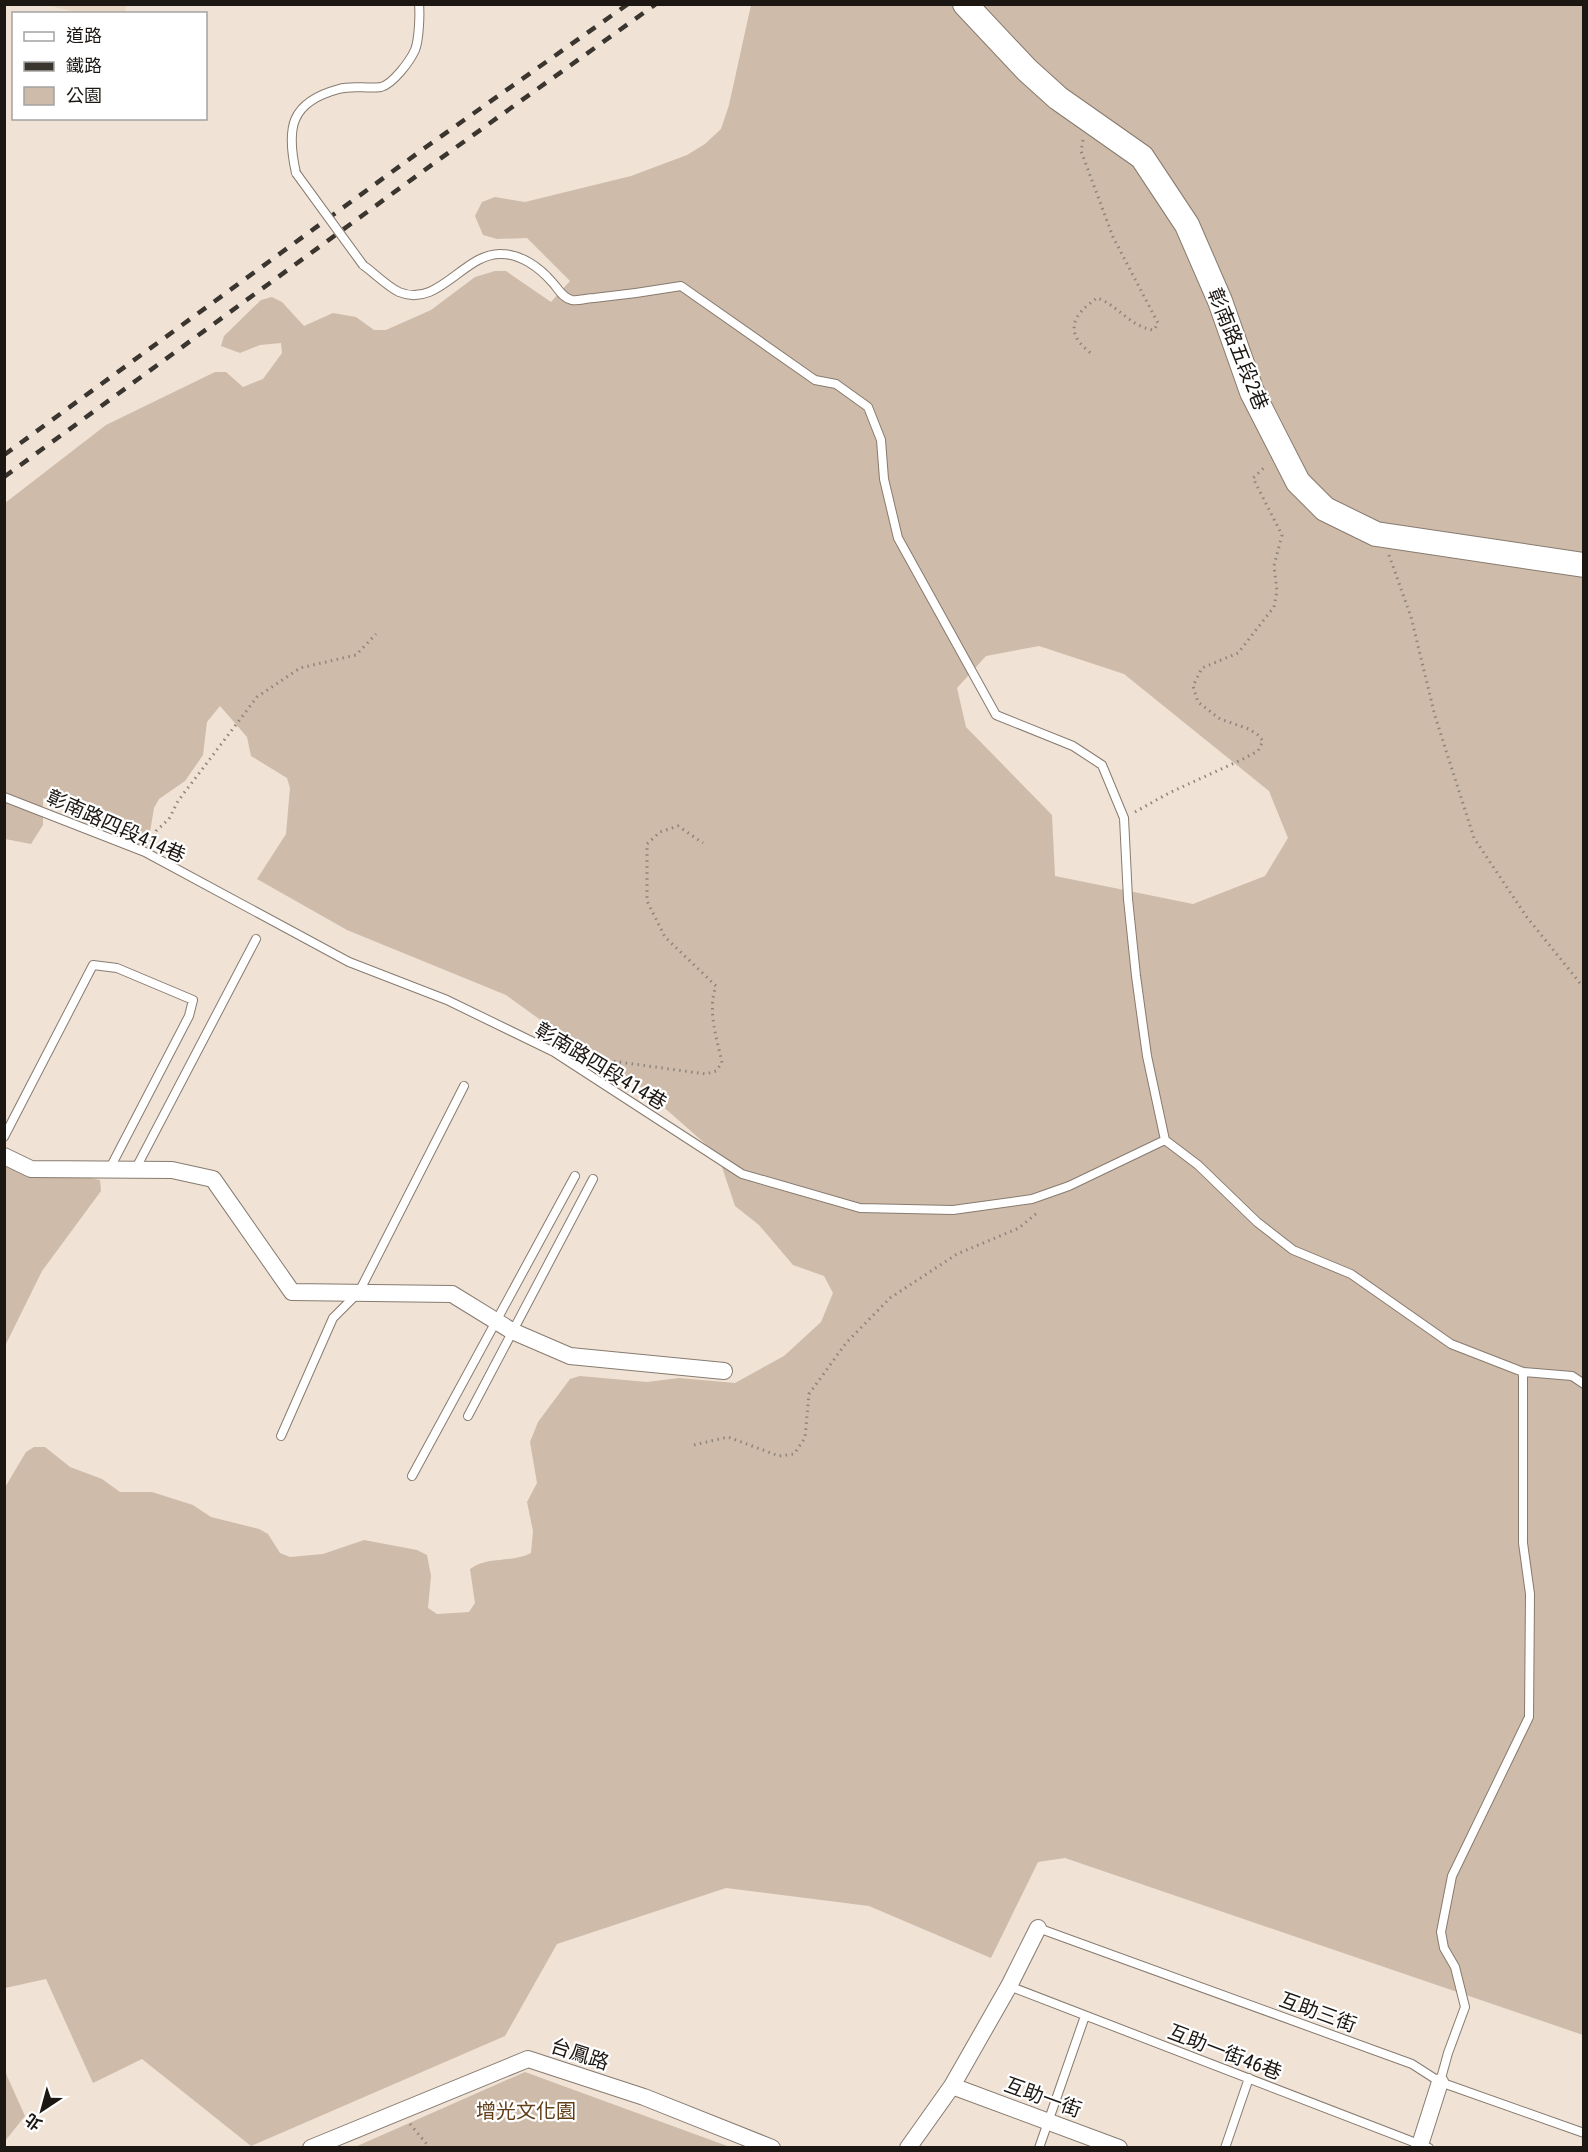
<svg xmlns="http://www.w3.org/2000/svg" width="1588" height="2152" font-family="'Roboto Condensed','Noto Sans TC',sans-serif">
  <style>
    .built { fill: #ead6c4 }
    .green { fill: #cebbaa; fill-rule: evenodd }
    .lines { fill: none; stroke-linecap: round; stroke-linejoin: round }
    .lane-casing { stroke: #877b6f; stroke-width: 10 }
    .street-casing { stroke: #877b6f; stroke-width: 18 }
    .secondary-casing { stroke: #877b6f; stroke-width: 26 }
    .path { stroke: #8f857c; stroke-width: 3; stroke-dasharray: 1.5 4.5; stroke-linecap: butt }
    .lane { stroke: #fff; stroke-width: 8 }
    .street { stroke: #fff; stroke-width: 16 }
    .secondary { stroke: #fff; stroke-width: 24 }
    .rail { stroke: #3b352f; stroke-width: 4.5; stroke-dasharray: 10 10; stroke-linecap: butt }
    .lane-bridge-casing { stroke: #877b6f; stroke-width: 10; stroke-linecap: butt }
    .lane-bridge { stroke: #fff; stroke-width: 8 }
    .labels { text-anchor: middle; stroke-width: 4.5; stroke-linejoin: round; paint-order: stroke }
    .street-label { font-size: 20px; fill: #1c1713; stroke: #fff }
    .park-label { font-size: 20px; fill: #613e18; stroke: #fff }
  </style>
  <rect width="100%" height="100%" fill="#f0e2d5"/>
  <!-- built -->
  <path class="built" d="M45 5H127L124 14 82 13Z"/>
  <!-- green -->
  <path class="green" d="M751 5H1583V2035L1065 1858 1038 1862 991 1958 869 1906 726 1888 557 1944 505 2036 251 2146 142 2059 93 2083 46 1979 5 1988 4 1489 26 1452 34 1447H45L70 1467 102 1479 120 1492H152L193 1505 211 1517 259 1529 268 1534 280 1553 290 1557 323 1554 364 1540 417 1550 427 1555 431 1576 428 1608 437 1614 469 1612 475 1603 470 1569C487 1556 512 1563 531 1553L533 1531 527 1502 537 1483 530 1442 538 1422 570 1379 580 1376 647 1382 679 1378 735 1383 784 1356 821 1322 833 1293 824 1276 793 1265 759 1225 735 1206 718 1155 634 1081 593 1058 506 995 347 930 257 879 286 834 290 788 287 778 251 756 247 737 220 706 207 722 203 755 185 781 159 799 154 808 147 850 101 822 43 798V825L31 844 5 839V503L106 425 215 372H226L243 387 263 379 282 353 281 343 260 345 240 353 221 346 224 336 261 300 272 297 282 302 304 326 333 313 356 317 374 330H386L431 310 475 277 495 271H506L551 302 570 281 527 238 497 239 483 235 475 216 482 202 495 197 525 202 631 176 687 155 705 144 721 129 729 105ZM1039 646 1124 674 1269 791 1288 838 1265 876 1193 904 1055 876 1052 815 966 727 957 688 986 656Z
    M5 1160 100 1180 101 1191 42 1271 5 1346Z
    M4 2065 7 2076 25 2116 5 2141Z
    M525 2072 730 2147H355Z"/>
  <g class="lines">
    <defs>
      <path id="lane" d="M296 173C286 128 290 102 339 89 352 85 367 89 381 87 393 84 410 61 415 50 419 40 420 15 419 4
        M363 265C373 272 388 287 399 292 439 309 464 252 502 254 521 254 540 268 552 282 558 288 562 298 572 300 579 301 588 298 594 298 623 295 652 291 681 286L815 380 836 384 868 407 881 440 884 479 898 538 996 715 1073 746 1102 765 1124 818 1128 899 1136 976 1147 1056 1165 1140 1198 1165 1257 1222 1293 1250 1351 1274 1451 1344 1523 1372 1572 1376 1584 1384
        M4 797 145 852 349 962 447 1000 554 1052 742 1174 860 1208 953 1210 1032 1199 1069 1186 1165 1140
        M4 1137 93 965 117 968 193 1000 189 1016 109 1170
        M135 1170 256 939
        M468 1416 593 1179
        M281 1436 333 1318 359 1292 464 1086
        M412 1476 575 1176
        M1038 1928 1412 2064 1440 2082 1584 2133
        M1009 1986 1429 2148
        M1440 2082 1448 2053 1465 2007 1455 1967 1444 1948 1441 1932 1452 1876 1529 1717 1530 1594 1523 1543V1372
        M1039 2148 1085 2016
        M1225 2148 1249 2078"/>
      <path id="street" d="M4 1156 31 1169 172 1170 213 1179 292 1292 452 1294 512 1331 570 1356 724 1371
        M952 2086 1119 2148
        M311 2148 528 2059 644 2097 772 2148
        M908 2148 952 2086 1009 1986 1038 1928
        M1419 2148 1440 2082"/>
      <path id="secondary" d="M965 4 1027 70 1058 98 1142 157 1187 225 1220 301 1252 392 1298 482 1325 509 1376 534 1584 565"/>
    </defs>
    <!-- lane casing -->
    <use href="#lane" class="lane-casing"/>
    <!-- street casing -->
    <use href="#street" class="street-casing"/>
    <!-- secondary casing -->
    <use href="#secondary" class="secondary-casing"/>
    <!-- path -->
    <path class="path" d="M1083 140 1081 151 1113 237 1158 323 1154 330C1130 327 1118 305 1097 298 1084 307 1066 322 1078 340 1081 345 1087 350 1092 354
      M1389 555 1411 617 1435 716 1474 838 1526 916 1584 988
      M1135 812 1169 793 1243 759 1258 751 1263 741 1258 735 1249 729 1220 719 1198 702 1193 686 1202 668 1238 653 1274 607 1277 591 1274 566 1282 535 1253 478 1266 466
      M151 842 156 831 169 819 178 801 257 697 300 668 356 655 376 634
      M590 1058 706 1074 716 1071 722 1063C717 1038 707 1011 716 986L665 937 647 901V844L660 832 678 826 703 843
      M694 1445 728 1437 779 1456 794 1454 805 1438 809 1394 846 1343 890 1298 957 1254 1019 1228 1038 1212
      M410 2124 430 2148"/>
    <!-- lane -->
    <use href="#lane" class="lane"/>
    <!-- street -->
    <use href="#street" class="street"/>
    <!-- secondary -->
    <use href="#secondary" class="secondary"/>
    <!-- rail -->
    <path class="rail" d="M4 455 426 147 628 4
      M4 477 437 161 656 4"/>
    <defs>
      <path id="lane-bridge" d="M296 173 363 265"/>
    </defs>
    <!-- lane-bridge casing -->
    <use href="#lane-bridge" class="lane-bridge-casing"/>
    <!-- lane-bridge -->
    <use href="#lane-bridge" class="lane-bridge"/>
  </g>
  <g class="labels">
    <!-- street labels -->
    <g class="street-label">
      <text transform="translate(1238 349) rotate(68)" y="7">彰南路五段2巷</text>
      <text transform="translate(116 826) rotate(24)" y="7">彰南路四段414巷</text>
      <text transform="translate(601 1066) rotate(31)" y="7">彰南路四段414巷</text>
      <text transform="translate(1318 2012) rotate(20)" y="7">互助三街</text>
      <text transform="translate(1225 2052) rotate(21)" y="7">互助一街46巷</text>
      <text transform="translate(580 2054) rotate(18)" y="7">台鳳路</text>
      <text transform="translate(1043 2097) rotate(20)" y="7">互助一街</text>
    </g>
    <!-- park labels -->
    <g class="park-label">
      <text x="526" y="2118">增光文化園</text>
    </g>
  </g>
  <!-- border -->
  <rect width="1588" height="2152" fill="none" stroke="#1c1713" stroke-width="12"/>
  <!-- legend -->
  <rect x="12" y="12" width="195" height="108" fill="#ffffff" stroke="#a4a2a1" stroke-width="1.5"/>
  <rect x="24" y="32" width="30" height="9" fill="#ffffff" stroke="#a4a2a1" stroke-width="1.5"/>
  <text x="66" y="42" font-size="18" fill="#1c1713">道路</text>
  <rect x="24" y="62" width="30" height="9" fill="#3b352f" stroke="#a4a2a1" stroke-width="1.5"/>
  <text x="66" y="72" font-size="18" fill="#1c1713">鐵路</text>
  <rect x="24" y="87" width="30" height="18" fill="#cebbaa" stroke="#a4a2a1" stroke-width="1.5"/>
  <text x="66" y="102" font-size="18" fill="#1c1713">公園</text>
  <!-- north arrow -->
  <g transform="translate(42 2110) rotate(216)" stroke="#ffffff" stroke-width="4.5" paint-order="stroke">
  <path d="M0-4.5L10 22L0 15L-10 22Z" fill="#1c1713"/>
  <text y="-9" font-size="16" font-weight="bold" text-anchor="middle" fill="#1c1713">北</text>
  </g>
</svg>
